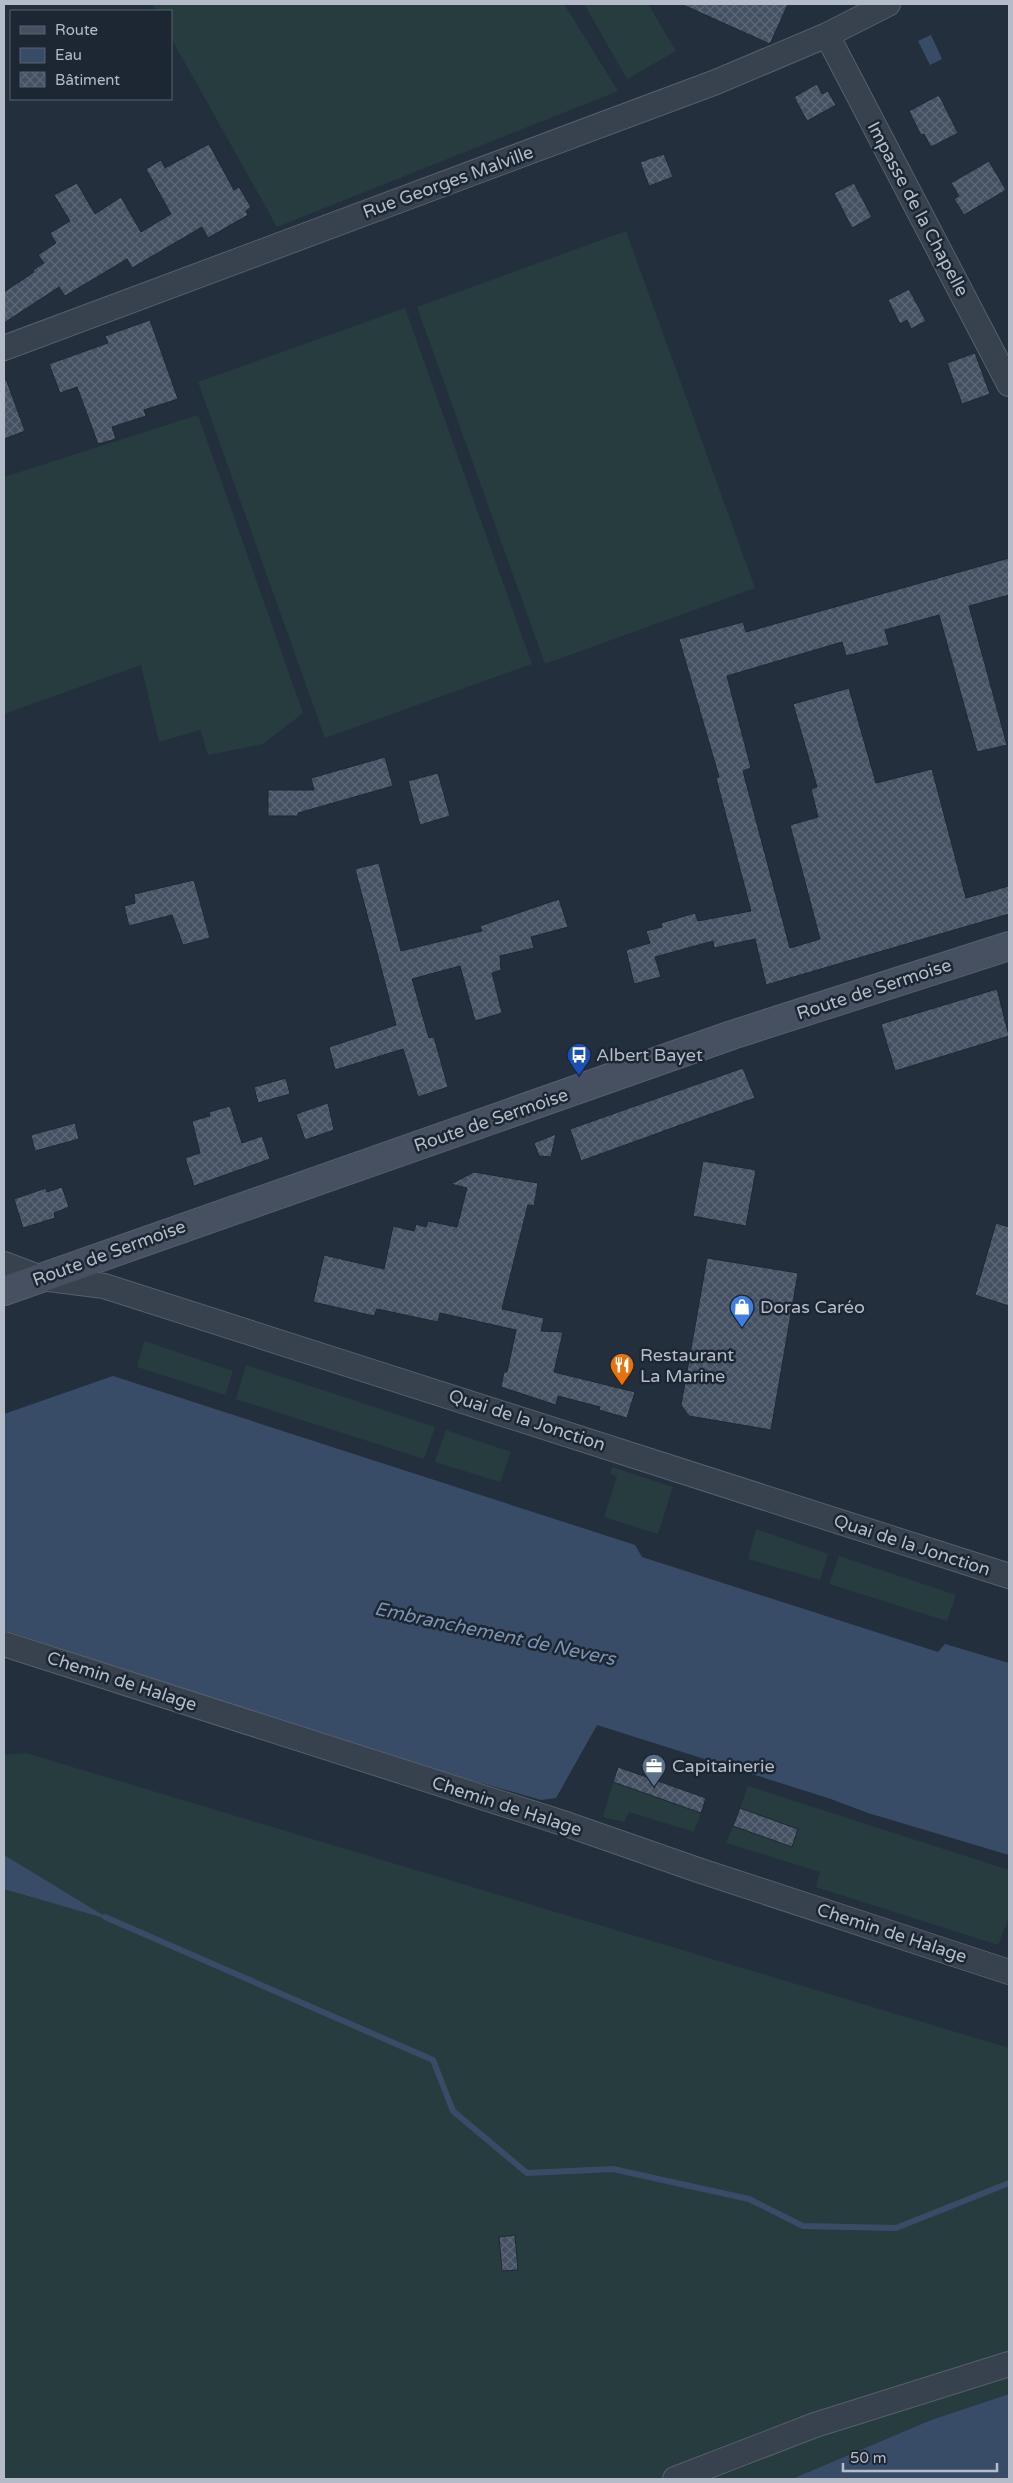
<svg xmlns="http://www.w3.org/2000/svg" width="1013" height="2483" font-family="'Varela Round',sans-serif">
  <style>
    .grass { fill: #263c3f }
    .water { fill: #394c67 }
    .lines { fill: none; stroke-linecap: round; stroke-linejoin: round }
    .stream { stroke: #394c67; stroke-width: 6 }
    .building { fill: url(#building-cross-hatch); stroke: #1f2835 }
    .street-casing { stroke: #565f6c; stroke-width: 26 }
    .secondary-casing { stroke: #565f6c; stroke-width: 30 }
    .street { stroke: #38414e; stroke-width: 24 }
    .secondary { stroke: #465061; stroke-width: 28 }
    .labels { text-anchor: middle; stroke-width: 5; stroke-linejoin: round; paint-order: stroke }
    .street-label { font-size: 18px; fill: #b4bcc9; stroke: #1d2633 }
    .poi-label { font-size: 18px; fill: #b4bcc9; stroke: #1d2633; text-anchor: start }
    .water-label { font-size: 19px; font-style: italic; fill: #7c92b1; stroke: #1d2633 }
  </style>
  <defs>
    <pattern id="building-cross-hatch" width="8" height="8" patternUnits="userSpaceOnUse" patternTransform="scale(1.25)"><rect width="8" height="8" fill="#455162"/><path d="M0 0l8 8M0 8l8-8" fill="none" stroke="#5d6877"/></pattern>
  </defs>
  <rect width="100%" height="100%" fill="#242f3e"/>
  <!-- grass -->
  <path class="grass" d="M152 4H564L618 91 277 227 171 38V11H156Z
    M584 4H648L676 51 627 79Z
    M626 231 755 588 545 664 417 307Z
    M405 308 532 664 325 738 198 382Z
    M198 415 303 713 263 744 208 755 200 730 159 742 141 665 4 714V477Z
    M144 1341 233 1371 225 1395 137 1367Z
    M246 1365 435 1427 424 1459 236 1399Z
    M446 1430 511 1452 500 1482 435 1462Z
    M612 1467 673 1487 658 1534 604 1517 617 1476 610 1474Z
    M756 1529 828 1554 820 1580 748 1559Z
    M839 1556 956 1595 947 1621 829 1584Z
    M26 1753 1009 2048V2394L931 2420 792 2479H4V1755Z
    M613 1782 701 1813 694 1832 629 1812 624 1822 603 1817Z
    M748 1786 1009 1870V1917L998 1945 816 1887 820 1872 726 1843 733 1826 792 1846 798 1829 740 1808Z"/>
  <!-- water -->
  <path class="water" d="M931 35 942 59 930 65 918 41Z
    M113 1376 635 1545 642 1557 938 1652 945 1644 1009 1663V1855L868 1813 831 1799 597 1725 556 1798 541 1800 390 1757 4 1630V1414Z
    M4 1855 111 1920 4 1889Z
    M1009 2394V2479H792L931 2420Z"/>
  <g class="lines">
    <!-- stream -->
    <path class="stream" d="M105 1917 433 2060 453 2111 527 2173 613 2169 749 2199 803 2226 896 2228 1009 2183"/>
  </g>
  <!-- building -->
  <path class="building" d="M681 4H788L770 44Z
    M817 84 822 94 828 91 836 105 807 121 794 97Z
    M939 95 958 133 931 147 924 134 921 135 909 111Z
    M209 144 234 190 239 187 251 207 246 211 248 215 208 238 202 227 132 268 127 259 65 296 59 287 4 323V292L34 272 33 270 44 263 38 255 56 243 50 233 70 221 54 195 77 183 95 214 121 197 141 232 171 214 146 169 161 160 165 168Z
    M664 154 673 177 649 186 640 162Z
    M989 161 1006 190 964 215 954 199 959 196 951 183Z
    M854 183 872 217 852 228 834 193Z
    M909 289 926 321 911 329 907 320 900 324 888 300Z
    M150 320 178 399 144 410 146 416 112 427 116 439 98 444 77 387 60 393 49 364 108 343 105 336Z
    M975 353 990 394 962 404 947 363Z
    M6 379 25 431 4 439V380Z
    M1009 558V595L969 606 1007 745 977 752 939 615 885 630 889 645 846 656 842 642 727 676 751 768 743 771 790 948 820 939 790 825 818 817 811 789 817 787 793 704 849 688 876 783 932 769 966 898 1009 886V914L766 985 755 939 714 948 713 941 655 957 661 977 634 984 626 950 650 943 646 931 662 927 661 923 695 913 698 921 751 911 716 778 719 777 679 639 743 622 746 632Z
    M385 757 393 786 298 813V816H268V790H314L311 778Z
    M438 773 450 816 420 825 408 781Z
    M379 863 401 951 482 931 480 926 559 899 568 927 531 937 534 948 500 956 501 970 492 973 502 1013 475 1021 460 966 412 979 429 1038 434 1037 448 1087 418 1097 403 1049 335 1070 329 1047 396 1025 355 869Z
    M194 880 210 938 183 945 172 915 129 926 124 906 135 903 134 894Z
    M997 989 1009 1036 895 1071 881 1024Z
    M743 1068 755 1098 581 1161 570 1129Z
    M286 1078 290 1094 258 1103 254 1087Z
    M328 1103 334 1130 305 1140 296 1114Z
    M230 1106 242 1143 262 1136 270 1159 194 1186 185 1158 200 1153 192 1121 210 1116 209 1112Z
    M75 1123 79 1139 35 1151 31 1135Z
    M556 1134 551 1157 539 1156 534 1143Z
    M703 1161 756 1170 746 1226 693 1216Z
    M474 1172 538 1183 534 1206 528 1205 502 1309 544 1318 541 1331 563 1332 554 1372 635 1392 627 1418 599 1410 600 1407 558 1396 556 1405 501 1387 504 1372H507L516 1330 440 1313 438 1322 377 1309 374 1316 313 1302 324 1255 384 1269 393 1226 414 1231 416 1224 426 1227 428 1221 457 1227 467 1188 451 1184Z
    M62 1187 69 1207 54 1213 55 1218 23 1228 14 1199 46 1188 47 1192Z
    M996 1223 1009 1227V1306L975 1295Z
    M707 1258 798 1273 771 1430 689 1416 681 1405Z
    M618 1767 706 1798 701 1813 613 1782Z
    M740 1808 798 1829 792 1847 733 1826Z
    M515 2235 518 2270 502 2271 499 2237Z"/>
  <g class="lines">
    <defs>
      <path id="street" d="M827 35 1009 384
        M4 348 716 82 827 35 888 4
        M4 1264 41 1278 104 1286 1009 1576
        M4 1644 569 1825 698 1870 1009 1972
        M675 2479 815 2425 1009 2364"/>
      <path id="secondary" d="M4 1291 732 1035 1009 946"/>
    </defs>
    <!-- street casing -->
    <use href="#street" class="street-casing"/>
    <!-- secondary casing -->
    <use href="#secondary" class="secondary-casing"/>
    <!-- street -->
    <use href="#street" class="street"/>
    <!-- secondary -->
    <use href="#secondary" class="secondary"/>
  </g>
  <!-- icons -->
  <defs>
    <symbol id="bus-pin" viewBox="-11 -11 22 30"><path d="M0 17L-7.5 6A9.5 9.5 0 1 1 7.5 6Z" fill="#1a4fb4" stroke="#1d2633"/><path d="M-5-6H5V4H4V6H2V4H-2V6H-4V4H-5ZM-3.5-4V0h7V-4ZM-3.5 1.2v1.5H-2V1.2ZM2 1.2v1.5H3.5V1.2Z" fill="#fff"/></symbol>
    <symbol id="shop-pin" viewBox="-11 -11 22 30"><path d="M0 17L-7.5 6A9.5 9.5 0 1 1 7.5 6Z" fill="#3f7fe0" stroke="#1d2633"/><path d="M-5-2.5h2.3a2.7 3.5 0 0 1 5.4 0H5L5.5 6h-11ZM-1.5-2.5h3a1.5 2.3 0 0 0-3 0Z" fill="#fff"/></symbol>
    <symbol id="restaurant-pin" viewBox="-11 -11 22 30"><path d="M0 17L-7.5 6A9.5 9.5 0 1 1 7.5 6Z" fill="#e8710a" stroke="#1d2633"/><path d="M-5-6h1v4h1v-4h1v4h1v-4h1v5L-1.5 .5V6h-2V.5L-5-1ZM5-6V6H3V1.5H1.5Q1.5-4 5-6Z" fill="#fff"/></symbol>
    <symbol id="office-pin" viewBox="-11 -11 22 30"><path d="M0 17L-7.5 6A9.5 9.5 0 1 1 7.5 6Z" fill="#5c6f8a" stroke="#1d2633"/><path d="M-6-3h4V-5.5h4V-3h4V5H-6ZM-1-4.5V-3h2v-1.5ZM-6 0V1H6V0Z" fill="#fff"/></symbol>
  </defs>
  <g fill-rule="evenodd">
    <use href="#bus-pin" x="565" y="1041" width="28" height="38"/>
    <use href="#shop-pin" x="728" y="1293" width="28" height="38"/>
    <use href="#restaurant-pin" x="608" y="1351" width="28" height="38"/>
    <use href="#office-pin" x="640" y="1752" width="28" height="38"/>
  </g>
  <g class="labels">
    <!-- street labels -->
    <g class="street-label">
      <text transform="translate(448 182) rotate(-20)" y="6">Rue Georges Malville</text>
      <text transform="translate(918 209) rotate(62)" y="6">Impasse de la Chapelle</text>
      <text transform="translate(874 989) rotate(-18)" y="6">Route de Sermoise</text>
      <text transform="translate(491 1120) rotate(-19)" y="6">Route de Sermoise</text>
      <text transform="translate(109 1253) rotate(-20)" y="6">Route de Sermoise</text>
      <text transform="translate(527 1420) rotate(18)" y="6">Quai de la Jonction</text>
      <text transform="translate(912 1545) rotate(18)" y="6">Quai de la Jonction</text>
      <text transform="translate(122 1681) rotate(18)" y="6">Chemin de Halage</text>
      <text transform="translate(507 1806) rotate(18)" y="6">Chemin de Halage</text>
      <text transform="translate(892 1933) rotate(18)" y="6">Chemin de Halage</text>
    </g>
    <!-- poi labels -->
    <g class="poi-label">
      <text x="596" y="1061">Albert Bayet</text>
      <text x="760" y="1313">Doras Caréo</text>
      <text x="640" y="1361">Restaurant<tspan x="640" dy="21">La Marine</tspan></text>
      <text x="672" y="1772">Capitainerie</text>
    </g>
    <!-- water labels -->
    <g class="water-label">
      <text transform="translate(495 1633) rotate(12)" y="7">Embranchement de Nevers</text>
    </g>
  </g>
  <!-- border -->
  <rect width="1013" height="2483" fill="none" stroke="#b4bcc9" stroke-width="10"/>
  <!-- legend -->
  <rect x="10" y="10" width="162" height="90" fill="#1d2633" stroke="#59626f"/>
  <rect x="20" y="26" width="25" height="8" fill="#465061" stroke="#59626f"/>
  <text x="55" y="35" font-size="15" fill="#b4bcc9">Route</text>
  <rect x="20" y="48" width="25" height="15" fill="#394c67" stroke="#59626f"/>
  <text x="55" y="60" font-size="15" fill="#b4bcc9">Eau</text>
  <rect x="20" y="72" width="25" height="15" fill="url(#building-cross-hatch)" stroke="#59626f"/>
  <text x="55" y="85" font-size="15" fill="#b4bcc9">Bâtiment</text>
  <!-- scale -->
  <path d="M843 2463v8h154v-8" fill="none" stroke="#b4bcc9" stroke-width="2.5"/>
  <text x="850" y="2463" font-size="15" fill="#b4bcc9" stroke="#1d2633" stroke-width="4" paint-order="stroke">50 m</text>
</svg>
